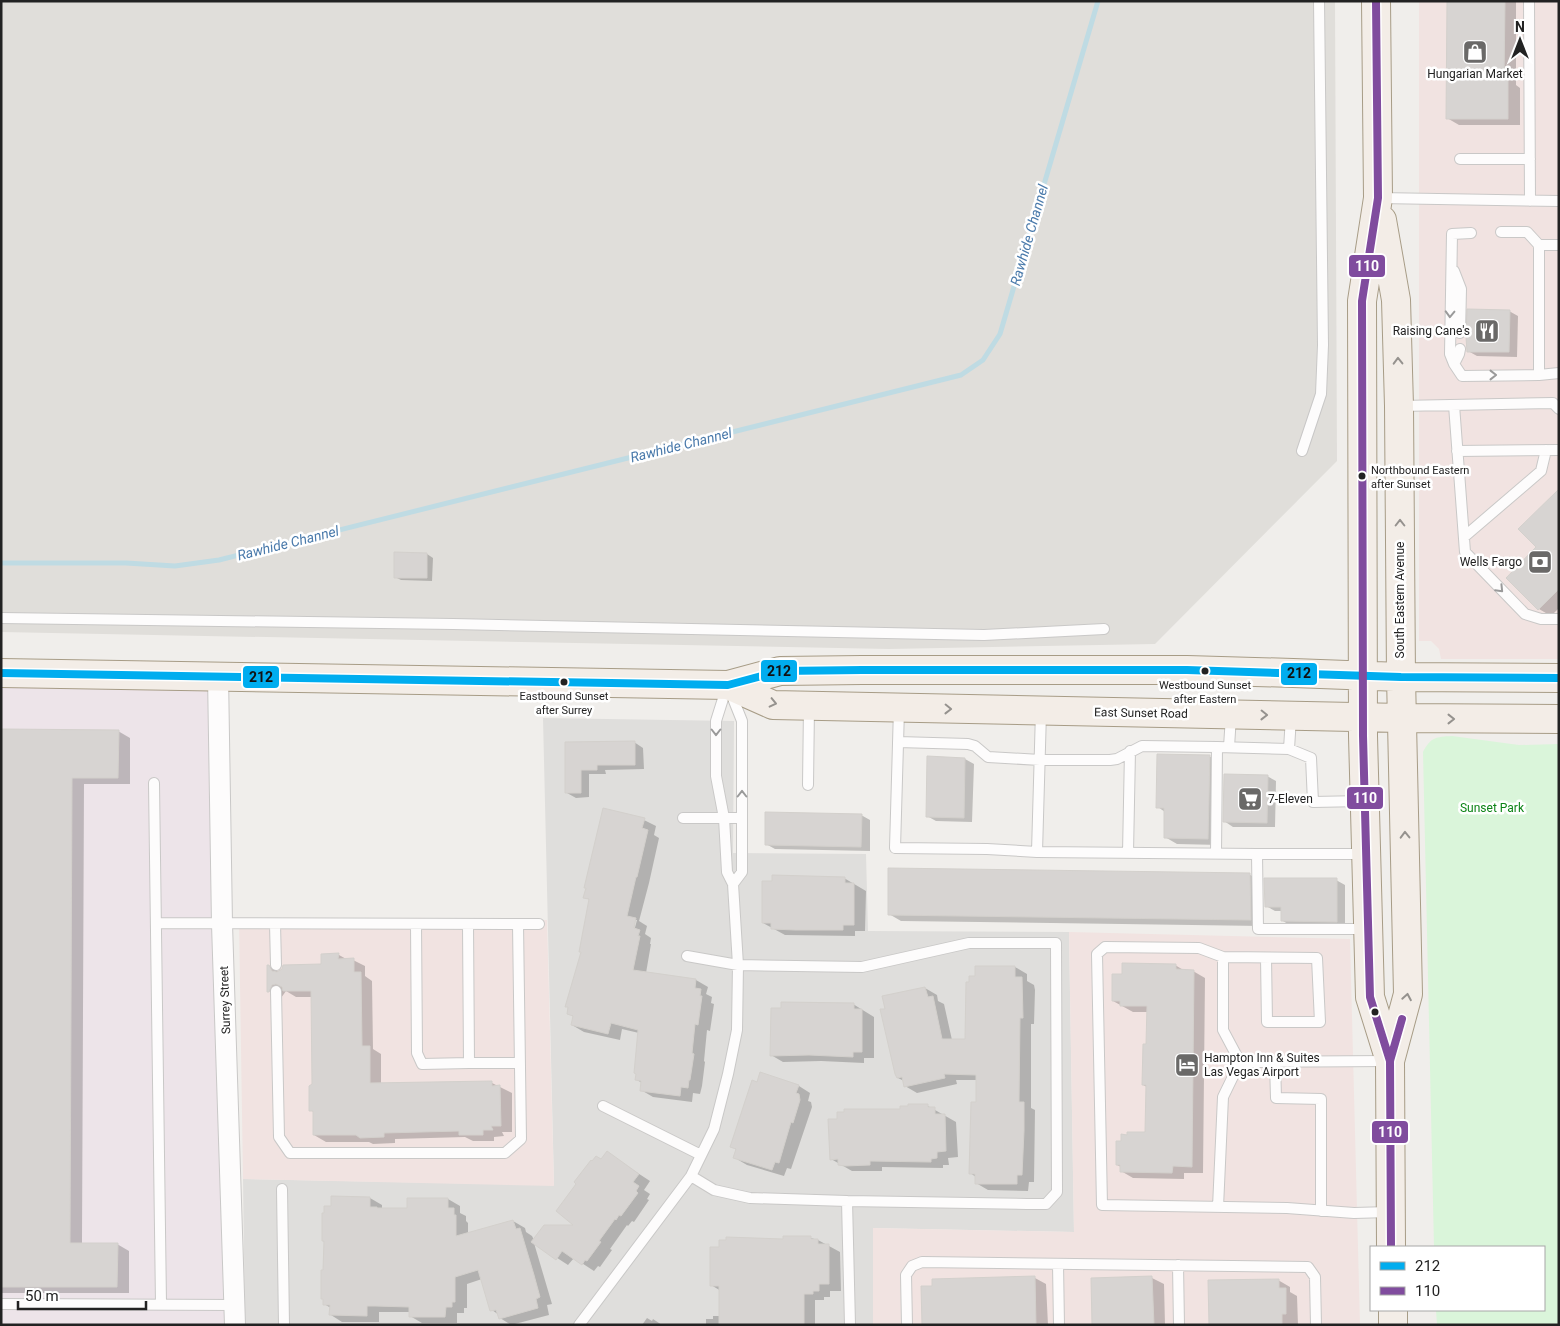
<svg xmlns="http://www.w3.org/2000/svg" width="1560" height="1326" font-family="Roboto,sans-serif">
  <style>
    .residential { fill: #dfdedc }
    .commercial { fill: #f1e3e1 }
    .industrial { fill: #ede4e9 }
    .airport { fill: #e0deda }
    .park { fill: #daf5da }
    .shadow { fill: #0003; fill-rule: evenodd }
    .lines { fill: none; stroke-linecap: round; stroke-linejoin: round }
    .stream { stroke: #bfdbe3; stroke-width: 5 }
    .building { fill: #d7d4d2; stroke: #d3d0cc }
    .lane-casing { stroke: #c9c8c7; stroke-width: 12 }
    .street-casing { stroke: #c9c8c7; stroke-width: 22 }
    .primary-casing { stroke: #a79c86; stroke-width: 30 }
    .lane { stroke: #fdfcfc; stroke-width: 10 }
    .street { stroke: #fdfcfc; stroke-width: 20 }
    .primary { stroke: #f3ede7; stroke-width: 28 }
    .bus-1-casing { stroke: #fff; stroke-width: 11 }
    .bus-2-casing { stroke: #fff; stroke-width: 11 }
    .bus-1 { stroke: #00adef; stroke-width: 8 }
    .bus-2 { stroke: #804c9e; stroke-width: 8 }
    .oneway { stroke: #9a9a9a }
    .oneway2 { stroke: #95928e }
    .bus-dot { fill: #222; stroke: #fff; stroke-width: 2 }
    .labels { text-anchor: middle; stroke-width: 5; stroke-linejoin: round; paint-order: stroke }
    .bus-label { font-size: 11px; fill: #222; stroke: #fff }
    .poi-label { font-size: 12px; fill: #222; stroke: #fff; text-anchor: end }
    .street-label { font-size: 12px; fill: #222; stroke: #fff }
    .park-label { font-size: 12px; fill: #0c8416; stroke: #fff }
    .water-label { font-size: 14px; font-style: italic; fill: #4a7aab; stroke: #fff }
    .line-badge { stroke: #fff; stroke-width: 2 }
    .badge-label { font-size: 14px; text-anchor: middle; font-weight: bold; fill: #fff }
    .pale-badge-label { font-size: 14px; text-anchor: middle; font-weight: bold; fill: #111 }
  </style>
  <rect width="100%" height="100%" fill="#f0eeeb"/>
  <!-- residential -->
  <path class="residential" d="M543 718 734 721 733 853 866 854 868 931 1069 932 1074 1232 873 1228 875 1325H245L243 1179 554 1185Z"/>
  <!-- commercial -->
  <path class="commercial" d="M1419 1H1559V659H1441L1439 649 1431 641H1419Z
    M239 918 547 920 554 1186 243 1179Z
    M1069 932 1350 939 1360 1325H873V1228L1074 1232Z"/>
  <!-- industrial -->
  <path class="industrial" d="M1 675H218L235 1325H1Z"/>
  <!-- airport -->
  <path class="airport" d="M1 1H1335L1337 461 1155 644 889 649 1 632Z"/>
  <!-- park -->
  <path class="park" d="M1452 736 1519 745 1559 744V1325H1437L1436 1310H1544V1247H1434L1423 752C1431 737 1436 737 1452 736Z"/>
  <!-- shadow -->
  <path class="shadow" d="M1448 1H1516V85L1520 88V125H1459L1447 118Z
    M1509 311 1518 316 1517 357 1477 356 1468 351Z
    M1559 491V608L1551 616 1539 609 1538 547Z
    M395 554H427L433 558 432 581 401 580 395 577Z
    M1 731H118L130 738V784H84L82 1244H117L129 1251V1293H1Z
    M634 742 643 748 644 769 605 770 606 774H589V797L576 798 567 793 566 743Z
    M1209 756 1221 763 1220 845 1177 844 1165 837V812L1158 807Z
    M929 758 965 759 974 764 972 822 936 821 927 816Z
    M1267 776 1276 781 1275 827H1233L1224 821Z
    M861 815 870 820V851L775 849 766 844Z
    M644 820 656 826 654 835 659 838 649 883 639 921 647 926 645 934 651 938 650 944H651L646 973 696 980 708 987 706 994 712 997 711 1003 714 1004 710 1031 707 1030 704 1061 705 1062 702 1086 700 1094 693 1093 692 1102 653 1097 641 1090 642 1083 637 1080 639 1033 622 1029 620 1040 584 1032 572 1025 574 1017 568 1013 582 952 590 900 585 897ZM634 920H637L633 935Z
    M890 869 1250 875 1262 881V926L901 921 889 914Z
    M844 878 866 891 865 931H855V936L785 935 763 923Z
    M1336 880 1345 885V926H1291L1283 921V911H1275L1266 906Z
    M322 955H339L348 960H353L365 966V976L372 981 373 1049 381 1054V1084L492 1083 512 1093V1132H502L504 1136 494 1137V1141H473L465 1137 395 1139V1143L373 1144 369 1142H326L314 1135V1112L310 1110 314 1084 312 997H296L286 991 281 998 269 991V966L279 972 322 965Z
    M1175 965 1185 971H1193L1205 978 1203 1173H1184V1179L1133 1178 1121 1171V1167L1117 1165 1146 1133 1147 1087 1143 1085 1147 1045 1148 1012H1133L1113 1001 1123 976Z
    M1015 967 1027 974V981L1034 985 1035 990 1034 1024H1031V1108L1035 1110 1034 1182H1029L1028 1191 988 1190 976 1183V1177L970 1173 977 1104V1080H956L957 1084 917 1093 905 1086 904 1081 898 1078 886 1011 925 988 937 995 938 1001 944 1004 952 1040H966L976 977Z
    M853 1004 874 1017V1058H864V1063L821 1061 783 1062 771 1055Z
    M799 1086 810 1093 808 1101 811 1102 812 1107 791 1169 787 1168 784 1176 747 1165 735 1158 737 1150 732 1147Z
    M928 1106 956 1122 958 1157 948 1158 949 1165H943V1168L882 1167V1171H852L831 1159 902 1110Z
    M607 1153 650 1181 644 1190 650 1194 647 1199 649 1200 634 1222 632 1221 628 1226 627 1225 610 1249 612 1250 600 1267 598 1266 594 1271 574 1258 568 1265 534 1243 552 1304 547 1305 549 1315 511 1325 500 1318 499 1315 492 1310 482 1279 467 1284V1308H464V1313H457V1323H422L410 1316V1312H379V1322H342L331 1315V1308L324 1304 325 1242 323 1241 332 1208V1198H370L382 1205V1209H408L448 1199 460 1206V1213L466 1216V1221L468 1223V1234L513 1221 525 1228 526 1232 532 1236 534 1240 577 1226 602 1160Z
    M784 1238H811L818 1240 840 1252 841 1291H830V1297H824V1300H815V1325H706V1319H713V1316H721V1291L711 1285 784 1241Z
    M1035 1278 1046 1284 1048 1325H923Z
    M1152 1278 1164 1284 1165 1325H1093Z
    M1278 1280 1290 1287V1292L1297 1296 1298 1325H1210Z
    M647 1318 652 1321 653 1319 662 1325H642Z"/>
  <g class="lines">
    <!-- stream -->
    <path class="stream" d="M1 563H126L175 566 219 560 961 375 983 360 1000 334 1098 1"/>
  </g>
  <!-- building -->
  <path class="building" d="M1447 1H1505L1504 80H1508V119H1446Z
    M1467 309 1510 310 1509 352H1467L1466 337Z
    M1559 489V589L1538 610 1506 578 1536 547 1518 529Z
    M394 552 427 553V578H394Z
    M1 729 119 730 118 778H72L70 1243H118L117 1287H1Z
    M635 741V765H597V770H581V793H565V742Z
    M1157 754 1210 755 1208 839 1164 838V808H1156Z
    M927 756 965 758 964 818 926 817Z
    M1224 774 1268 775 1267 823 1223 822Z
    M603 808 645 818 642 828 648 830 637 877H636L627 916 636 918 634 928 640 930 638 936H640L633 970 696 979 695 988 701 989 700 996H702L698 1025 695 1024 692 1053 694 1054 690 1080H689L688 1088 681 1087 680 1096 640 1091 641 1081 635 1080 636 1074 634 1073 638 1030 611 1023 608 1034 571 1025 573 1016 567 1014 568 1007H565L581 952H579L589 899 583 898 586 888H584Z
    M765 812 862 814 861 847 765 845Z
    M888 868 1250 873 1251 920 888 915Z
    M772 875 845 877V883H854V925H843V930H795L771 929V923H762V881H772Z
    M1264 878H1337V922L1281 921V907H1265Z
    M339 953 338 959 354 958V972H361L362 1046H370V1083L492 1081V1086L500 1085 501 1126H491L493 1130H483V1135H459V1131L384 1133V1137L360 1138 356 1135H313V1111H309V1086L312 1084 311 991H283L282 987 276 984 272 985 269 992H267V965H269L272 971 277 972 282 969 283 965 321 964V954Z
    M1122 963 1176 964V969L1194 970 1192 1167 1173 1166 1172 1173 1120 1172V1165H1116V1141H1121V1134L1127 1135V1132H1145L1146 1085H1142L1143 1044H1146L1147 1006H1120V1001H1112V974H1122Z
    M975 966H1015V977H1022L1023 1018H1020L1019 1102H1024V1131L1022 1175H1017V1184H975V1174H969L971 1102H976V1075L944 1074 945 1078 904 1087 902 1077 897 1078 895 1074 880 1009H885L882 996 925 987 928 997 933 996 942 1039H965L966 982H969V976H975Z
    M781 1002 854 1003V1009H862V1052H853V1057L809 1055 770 1056 771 1008H781Z
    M760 1072 799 1085 796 1093 799 1094 800 1100 793 1123 791 1122 779 1163 775 1162 772 1170 733 1158 736 1149 730 1147 752 1080 757 1082Z
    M908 1104H928V1107H935V1114H945L946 1151 937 1152V1158L931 1159V1162L870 1161V1165L845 1166 838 1165V1159L830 1160 828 1119H837V1112H844V1109H900V1106H908Z
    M607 1151 639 1174 633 1182 639 1186 636 1191 638 1193 621 1216 619 1215 616 1220 615 1219 599 1241 601 1242 587 1261 585 1260 582 1265 562 1251 556 1260 531 1242 544 1225H573L556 1211 576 1184 574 1182 591 1160 592 1161 596 1156 601 1159Z
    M331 1196 370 1197V1207H377V1208H407V1198H448V1208H454V1215H456V1236L513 1220 516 1229 520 1228 534 1275 540 1297 536 1299 538 1308 499 1319 496 1310 490 1311 478 1270 455 1277V1302H452V1307H446L445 1317H409V1307L375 1306H367V1316L329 1315 330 1305H323V1299H321V1270H323L324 1241H322V1213H324V1206H331Z
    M783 1236H811V1239H818V1244H829V1284H819V1291H813V1294H804V1325H719V1286H710V1247H719V1240H726V1237L783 1239Z
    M1035 1276 1036 1325H922L921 1286H932V1279Z
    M1152 1276 1154 1325H1092L1091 1278Z
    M1279 1279V1288H1286V1314H1282V1325H1209L1208 1280Z"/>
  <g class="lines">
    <defs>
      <path id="lane" d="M1529 1 1530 201
        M1460 159H1530
        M1379 198 1559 201
        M1501 232H1527L1539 245
        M1471 233 1452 234 1450 354 1454 364 1462 376 1539 375
        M1559 245H1539V375L1559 373
        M1454 271 1461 289 1460 333
        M1454 364 1459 354 1460 349
        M1454 405 1465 552 1525 614 1541 619H1559
        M1400 406 1553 403 1559 409
        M1302 451 1321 394 1323 345 1319 1
        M1457 451 1559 450
        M1464 537 1541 471 1546 450
        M1 618 453 624 984 635 1104 629
        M730 691 742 721V872L733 884
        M899 709 895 848 987 849 1037 852 1257 854H1364
        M898 742 968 744 975 746 988 757 1040 760H1110L1117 759 1142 746 1217 747 1216 854
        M1217 747 1289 749 1311 758 1313 802 1363 801
        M1229 747 1231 716
        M1289 749 1291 717
        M154 783 161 1304
        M808 785 809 707
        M683 818H742
        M1037 852 1041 712
        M1128 853 1130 751
        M1257 854 1258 929H1367
        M156 923 539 924
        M275 924 276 965
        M416 924 417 1053 422 1064 469 1063
        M468 924 469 1063H520
        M687 956 738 965 862 967 969 943H1056L1057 1192 1046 1204H1027L847 1201
        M1223 957 1199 948 1105 947 1097 954 1102 1205 1287 1208 1354 1213 1389 1212
        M276 991 279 1137 290 1153H505L521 1139 518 924
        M1240 1062 1223 1030V957L1317 958 1320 1022H1267L1266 958
        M1240 1062 1389 1061
        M1275 1062 1276 1098 1321 1099V1211
        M603 1106 701 1155
        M691 1176 714 1129 728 1074 737 1030 738 965 733 884 727 872 724 818 716 776V721L727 686
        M282 1189 284 1325
        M1218 1207 1223 1097 1240 1062
        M1058 1264 1059 1325
        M1178 1265 1179 1325
        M1 1304 234 1305
        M579 1325 691 1176 714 1190 750 1198 847 1201 850 1325
        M907 1325 906 1275 912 1266 922 1262 1308 1267 1315 1277 1316 1325"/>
      <path id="street" d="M218 675 222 924 235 1325"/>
      <path id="primary" d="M1376 1 1378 198 1362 301 1363 736 1370 997 1390 1061
        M1382 220 1396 300 1399 406 1401 677 1408 994 1390 1061 1391 1247
        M1 673 728 685 780 671 862 670H1187L1293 673 1401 677 1559 678
        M728 685 773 705 1402 718 1559 719
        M1393 1310V1325"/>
    </defs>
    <!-- lane casing -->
    <use href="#lane" class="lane-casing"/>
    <!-- street casing -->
    <use href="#street" class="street-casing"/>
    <!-- primary casing -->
    <use href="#primary" class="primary-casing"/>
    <!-- lane -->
    <use href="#lane" class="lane"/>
    <!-- street -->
    <use href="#street" class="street"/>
    <!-- primary -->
    <use href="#primary" class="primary"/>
    <defs>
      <path id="bus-1" d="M1 673 728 685 780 671 862 670H1187L1401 677 1559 678"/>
      <path id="bus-2" d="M1376 1 1378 198 1362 301 1363 736 1370 997 1390 1061
        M1391 1247 1390 1061 1402 1019"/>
    </defs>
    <!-- bus-1 casing -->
    <use href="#bus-1" class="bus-1-casing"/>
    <!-- bus-2 casing -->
    <use href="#bus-2" class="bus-2-casing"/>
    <!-- bus-1 -->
    <use href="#bus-1" class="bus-1"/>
    <!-- bus-2 -->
    <use href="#bus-2" class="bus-2"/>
  </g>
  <!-- one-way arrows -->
  <defs><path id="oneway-chevron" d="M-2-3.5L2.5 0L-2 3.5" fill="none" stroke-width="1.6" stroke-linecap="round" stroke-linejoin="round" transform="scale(1.25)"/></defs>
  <g class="oneway">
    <use href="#oneway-chevron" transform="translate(1450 314) rotate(92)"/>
    <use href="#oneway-chevron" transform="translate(1493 375)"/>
    <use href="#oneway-chevron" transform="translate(1500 589) rotate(46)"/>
    <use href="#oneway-chevron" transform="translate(716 732) rotate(90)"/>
    <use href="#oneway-chevron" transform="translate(742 794) rotate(-90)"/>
  </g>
  <g class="oneway2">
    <use href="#oneway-chevron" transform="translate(1398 361) rotate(-91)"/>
    <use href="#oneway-chevron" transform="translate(1400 523) rotate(-90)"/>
    <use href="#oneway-chevron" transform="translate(773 703) rotate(13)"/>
    <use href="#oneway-chevron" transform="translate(948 709) rotate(1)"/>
    <use href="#oneway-chevron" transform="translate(1264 715) rotate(1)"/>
    <use href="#oneway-chevron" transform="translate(1451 719)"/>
    <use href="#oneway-chevron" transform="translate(1405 835) rotate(-91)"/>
    <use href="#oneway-chevron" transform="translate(1407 997) rotate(-80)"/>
  </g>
  <!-- icons -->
  <defs>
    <symbol id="shop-square" viewBox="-11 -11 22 22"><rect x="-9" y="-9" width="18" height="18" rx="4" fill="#6a6968" stroke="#fff"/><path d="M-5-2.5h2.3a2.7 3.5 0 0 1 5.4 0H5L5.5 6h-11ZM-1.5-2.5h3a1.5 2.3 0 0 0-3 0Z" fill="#fff"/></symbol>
    <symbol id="restaurant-square" viewBox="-11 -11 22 22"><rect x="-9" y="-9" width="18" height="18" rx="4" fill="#6a6968" stroke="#fff"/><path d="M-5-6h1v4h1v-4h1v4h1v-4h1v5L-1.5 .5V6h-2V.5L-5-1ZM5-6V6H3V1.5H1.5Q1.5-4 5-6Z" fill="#fff"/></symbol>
    <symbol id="bank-square" viewBox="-11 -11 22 22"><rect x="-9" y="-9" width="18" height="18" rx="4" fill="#6a6968" stroke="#fff"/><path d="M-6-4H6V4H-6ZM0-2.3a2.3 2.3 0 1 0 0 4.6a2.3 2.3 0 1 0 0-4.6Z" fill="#fff"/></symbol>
    <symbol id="supermarket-square" viewBox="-11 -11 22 22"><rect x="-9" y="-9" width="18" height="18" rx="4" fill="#6a6968" stroke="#fff"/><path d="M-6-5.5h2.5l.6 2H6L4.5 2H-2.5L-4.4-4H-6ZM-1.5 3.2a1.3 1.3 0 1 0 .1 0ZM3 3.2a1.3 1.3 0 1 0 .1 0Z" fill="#fff"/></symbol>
    <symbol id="hotel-square" viewBox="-11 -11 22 22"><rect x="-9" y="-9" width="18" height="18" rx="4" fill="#6a6968" stroke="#fff"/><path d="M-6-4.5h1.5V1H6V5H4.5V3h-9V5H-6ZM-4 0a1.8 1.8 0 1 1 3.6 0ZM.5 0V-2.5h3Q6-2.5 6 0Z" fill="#fff"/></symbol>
  </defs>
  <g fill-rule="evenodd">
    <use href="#shop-square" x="1461" y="38" width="28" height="28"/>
    <use href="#restaurant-square" x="1473" y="317" width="28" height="28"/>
    <use href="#bank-square" x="1526" y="548" width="28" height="28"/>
    <use href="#supermarket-square" x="1236" y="785" width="28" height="28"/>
    <use href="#hotel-square" x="1173" y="1051" width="28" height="28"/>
  </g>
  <!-- markers -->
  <g class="bus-dot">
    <circle cx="1362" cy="476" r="4.5"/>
    <circle cx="1205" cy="671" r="4.5"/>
    <circle cx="564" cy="682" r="4.5"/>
    <circle cx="1375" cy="1012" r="4.5"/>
  </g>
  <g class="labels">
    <!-- bus labels -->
    <g class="bus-label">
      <text x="1371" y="474" text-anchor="start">Northbound Eastern<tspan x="1371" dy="14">after Sunset</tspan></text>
      <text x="1205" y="689">Westbound Sunset<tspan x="1205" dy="14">after Eastern</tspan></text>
      <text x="564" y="700">Eastbound Sunset<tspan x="564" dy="14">after Surrey</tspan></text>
    </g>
    <!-- poi labels -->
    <g class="poi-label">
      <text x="1475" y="78" text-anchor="middle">Hungarian Market</text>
      <text x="1470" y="335">Raising Cane's</text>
      <text x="1522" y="566">Wells Fargo</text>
      <text x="1268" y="803" text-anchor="start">7-Eleven</text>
      <text x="1204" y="1062" text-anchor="start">Hampton Inn &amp; Suites<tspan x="1204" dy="14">Las Vegas Airport</tspan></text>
    </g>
    <!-- street labels -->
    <g class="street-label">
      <text transform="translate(1400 600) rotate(-90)" y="4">South Eastern Avenue</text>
      <text transform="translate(1141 713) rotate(1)" y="4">East Sunset Road</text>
      <text transform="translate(225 1000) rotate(-92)" y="4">Surrey Street</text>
    </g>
    <!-- park labels -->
    <g class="park-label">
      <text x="1492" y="812">Sunset Park</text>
    </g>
    <!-- water labels -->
    <g class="water-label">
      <text transform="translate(1029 235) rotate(-74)" y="5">Rawhide Channel</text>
      <text transform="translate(681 445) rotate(-14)" y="5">Rawhide Channel</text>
      <text transform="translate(288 543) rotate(-14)" y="5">Rawhide Channel</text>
    </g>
  </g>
  <g class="line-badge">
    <rect x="1348" y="254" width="38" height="24" rx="5" fill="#804c9e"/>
    <rect x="760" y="659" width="38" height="24" rx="5" fill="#00adef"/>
    <rect x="1280" y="662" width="38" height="24" rx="5" fill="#00adef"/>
    <rect x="242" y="665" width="38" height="24" rx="5" fill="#00adef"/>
    <rect x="1346" y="786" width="38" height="24" rx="5" fill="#804c9e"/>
    <rect x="1371" y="1120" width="38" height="24" rx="5" fill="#804c9e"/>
  </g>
  <g class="badge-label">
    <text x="1367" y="271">110</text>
    <text x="1365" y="803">110</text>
    <text x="1390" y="1137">110</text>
  </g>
  <g class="pale-badge-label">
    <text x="779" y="676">212</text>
    <text x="1299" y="678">212</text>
    <text x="261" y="682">212</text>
  </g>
  <!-- border -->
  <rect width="1560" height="1326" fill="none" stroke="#222222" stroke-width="5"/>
  <!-- legend -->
  <rect x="1370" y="1246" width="175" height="65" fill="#ffffff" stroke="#a7a7a7"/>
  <rect x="1380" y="1262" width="25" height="8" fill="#00adef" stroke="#a7a7a7"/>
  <text x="1415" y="1271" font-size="15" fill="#222222">212</text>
  <rect x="1380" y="1287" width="25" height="8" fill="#804c9e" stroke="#a7a7a7"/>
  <text x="1415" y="1296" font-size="15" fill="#222222">110</text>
  <!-- north arrow -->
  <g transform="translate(1520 40)" stroke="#ffffff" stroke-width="4" paint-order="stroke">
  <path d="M0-4L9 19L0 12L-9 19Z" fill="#222222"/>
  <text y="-8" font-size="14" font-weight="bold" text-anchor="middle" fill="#222222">N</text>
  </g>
  <!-- scale -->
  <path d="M18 1301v8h128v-8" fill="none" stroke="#222222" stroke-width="2.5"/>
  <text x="25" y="1301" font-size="15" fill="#222222" stroke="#ffffff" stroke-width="4" paint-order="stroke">50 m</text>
</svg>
